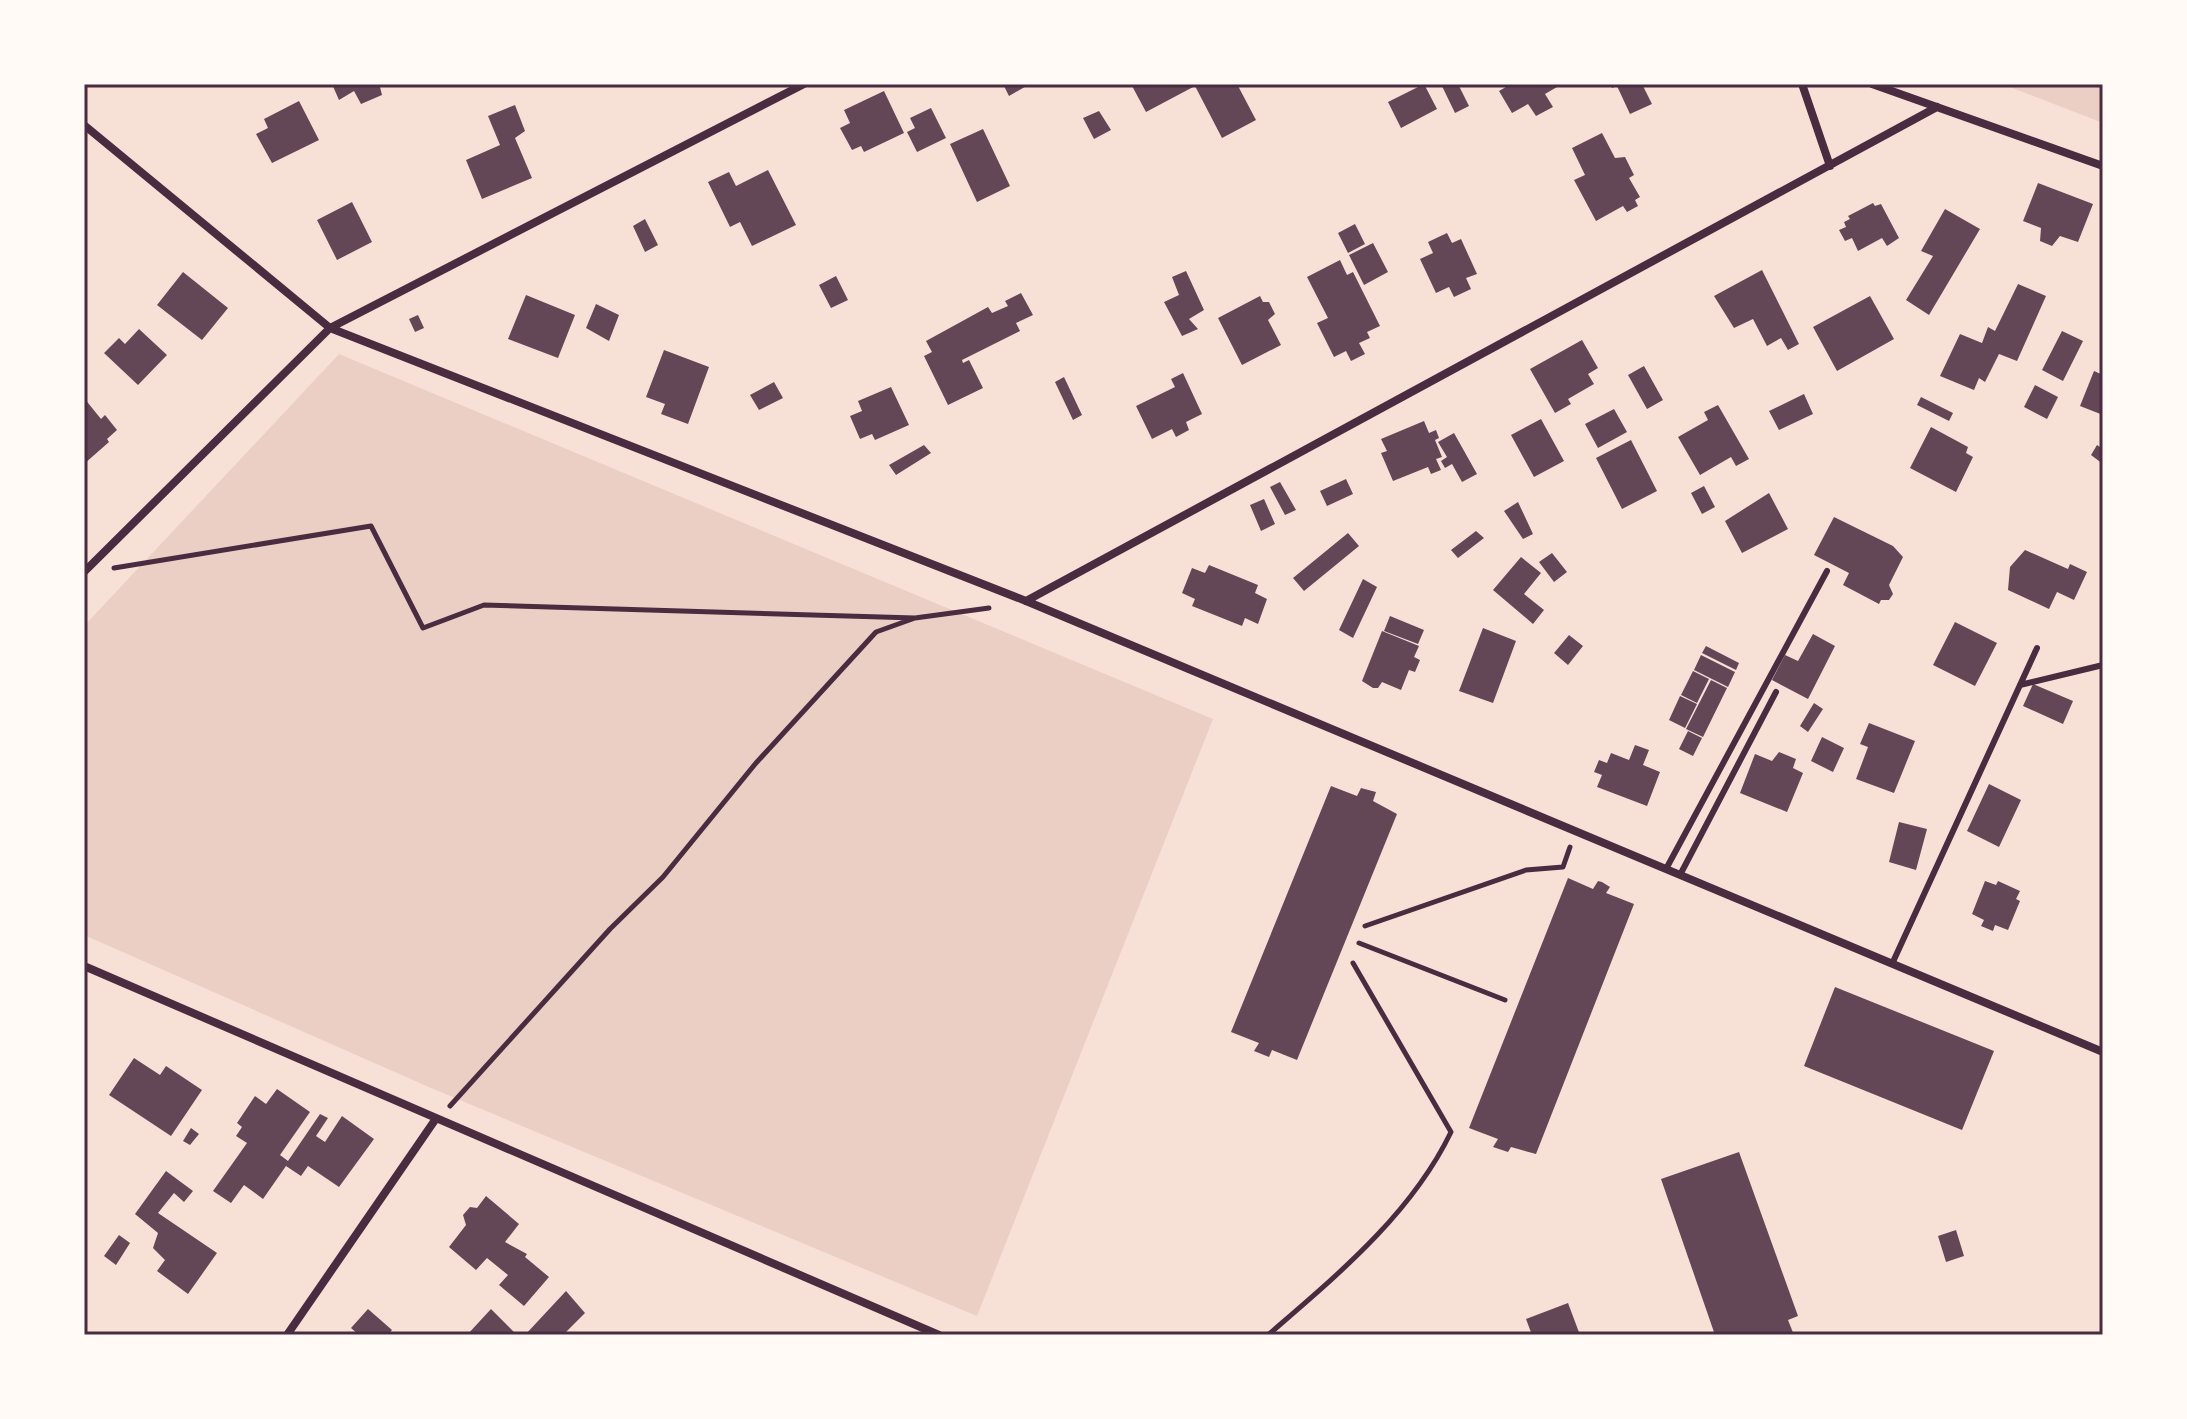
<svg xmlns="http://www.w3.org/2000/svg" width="2187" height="1419" font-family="'Asap Condensed',sans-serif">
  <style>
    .green { fill: #ebcfc5 }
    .building { fill: #644757 }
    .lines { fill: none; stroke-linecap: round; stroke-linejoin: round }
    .path { stroke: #4a2c40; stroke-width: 5 }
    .service { stroke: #4a2c40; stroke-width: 6 }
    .minor { stroke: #4a2c40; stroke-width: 8 }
    .neatline { fill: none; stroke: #4a2c40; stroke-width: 3 }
  </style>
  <rect width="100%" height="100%" fill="#f7e1d7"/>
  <!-- green -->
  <path class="green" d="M2002 84H2103V123Z
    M339 354 1213 719 977 1316 431 1088 84 935V626Z"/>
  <!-- building -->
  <path class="building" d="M332 84H386L380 87 382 95 361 104 354 91 339 100Z
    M1003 84H1030L1009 96Z
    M1131 84H1237L1256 120 1222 138 1195 86 1146 112Z
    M1424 84 1437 109 1401 128 1388 102Z
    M1441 84H1458L1469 106 1455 113Z
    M1511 84H1555L1557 87 1545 94 1553 107 1536 116 1528 104 1512 113 1499 91Z
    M1610 84H1642L1652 104 1630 114 1617 86 1612 88Z
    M884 91 904 133 864 152 861 146 852 150 840 128 850 123 844 110Z
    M299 101 319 140 272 163 256 134 268 128 264 119Z
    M515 105 525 131 515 138 532 178 482 199 466 160 500 145 488 116Z
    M931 108 946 138 917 152 907 132 915 128 910 118Z
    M1099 111 1111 130 1094 139 1083 118Z
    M983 129 1010 186 977 202 950 144Z
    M1602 133 1615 158 1625 157 1634 175 1629 178 1640 197 1635 200 1638 206 1627 212 1623 206 1596 221 1574 180 1585 175 1572 148Z
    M768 170 796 225 752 246 740 222 730 227 708 182 729 172 736 186Z
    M2038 183 2093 204 2078 242 2060 236 2052 246 2040 241 2041 228 2023 221Z
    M352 202 372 242 337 260 317 220Z
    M1873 203 1875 206 1881 204 1899 238 1887 246 1882 238 1858 251 1852 238 1845 241 1839 230 1846 227 1844 222 1850 219 1848 216Z
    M1945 209 1980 229 1929 315 1906 300 1933 256 1921 251Z
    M645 219 658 245 645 252 633 226Z
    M1355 224 1365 244 1348 253 1338 233Z
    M1447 233 1452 243 1461 239 1477 274 1466 278 1471 289 1454 297 1449 287 1436 293 1420 259 1433 253 1428 242Z
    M1373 243 1388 272 1364 285 1349 255Z
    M1340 260 1347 275 1353 272 1380 326 1367 332 1370 338 1359 343 1365 354 1351 361 1346 351 1334 357 1317 323 1328 318 1307 277Z
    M1762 270 1799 344 1788 350 1781 338 1767 346 1753 319 1734 328 1714 296Z
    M1186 271 1204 310 1189 319 1198 329 1182 336 1164 302 1179 295 1172 277Z
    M183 272 228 308 202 340 157 305Z
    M836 276 848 300 831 308 819 285Z
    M2018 284 2046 296 2017 361 1999 354 1985 382 1979 378 1974 390 1940 376 1960 334 1982 343 1988 327 1995 331Z
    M1021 293 1033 315 1016 323 1020 331 962 360 963 363 969 360 983 388 948 405 924 356 932 352 926 341 988 307 992 313 1008 306 1005 301Z
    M526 295 575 315 558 358 508 339Z
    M1260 296 1263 302H1269L1275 314 1268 320 1281 345 1242 365 1218 318Z
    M1870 296 1894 339 1837 371 1813 327Z
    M596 304 619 315 609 341 586 328Z
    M418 315 424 328 415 332 409 319Z
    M139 329 167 355 138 385 104 353 119 338 125 344Z
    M2062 331 2083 341 2063 381 2042 370Z
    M1582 340 1598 368 1588 374 1594 384 1568 399 1571 404 1555 413 1530 369Z
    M664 350 709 367 688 424 661 414 665 404 646 397Z
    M1644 366 1663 400 1647 409 1628 375Z
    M2094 371 2103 375V415L2080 406Z
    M1183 373 1202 414 1186 422 1189 430 1176 437 1172 429 1152 439 1136 406 1175 387 1171 379Z
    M1064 377 1082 415 1073 420 1055 382Z
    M774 382 783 398 759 410 750 395Z
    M2035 385 2058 397 2047 419 2024 407Z
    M891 387 909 425 875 440 872 434 860 439 850 416 862 411 858 401Z
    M1804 394 1813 414 1779 430 1769 411Z
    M1921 397 1953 413 1949 421 1917 405Z
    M84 398 101 419 105 415 117 430 107 439 109 442 84 464Z
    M1718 405 1749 459 1736 466 1731 457 1700 475 1678 437 1708 420 1704 412Z
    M1614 409 1627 432 1598 448 1585 424Z
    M1541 419 1564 461 1534 477 1511 435Z
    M1424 421 1429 433 1436 430 1439 438 1435 440 1442 457 1436 459 1441 470 1431 474 1428 467 1393 481 1381 453 1387 451 1381 439Z
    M1931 427 1968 447 1966 453 1973 457 1956 492 1910 468Z
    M1454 433 1477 474 1462 482 1452 464 1445 468 1441 461 1447 457 1438 442Z
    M1631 440 1657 491 1622 509 1596 458Z
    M924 445 931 453 896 475 889 465Z
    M2097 445 2103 449V464L2091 455Z
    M1346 479 1353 494 1327 506 1320 491Z
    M1280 482 1296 510 1285 515 1270 487Z
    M1704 486 1715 507 1702 514 1691 493Z
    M1769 493 1788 529 1742 553 1725 521Z
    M1264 499 1275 524 1261 531 1250 505Z
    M1518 502 1533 534 1523 539 1504 511Z
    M1834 517 1893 546 1903 557 1889 585 1893 594 1889 600H1881L1879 604 1843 585 1849 573 1814 555Z
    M1476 531 1484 538 1458 558 1451 550Z
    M1348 533 1359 546 1304 591 1293 578Z
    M2025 550 2068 569 2070 564 2087 572 2074 600 2057 592 2049 609 2008 590 2010 567Z
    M1552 553 1567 572 1554 582 1539 562Z
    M1521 557 1541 573 1524 594 1544 610 1533 624 1493 590Z
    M1209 565 1258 585 1255 593 1267 599 1258 624 1245 618 1242 626 1192 606 1195 599 1182 593 1192 568 1205 573Z
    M1363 579 1377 587 1353 638 1339 630Z
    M1390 616 1424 630 1418 644 1384 631Z
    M1955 622 1997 643 1975 686 1933 665Z
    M1483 628 1516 641 1493 703 1459 691Z
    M1382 631 1419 646 1414 657 1420 660 1415 672 1409 670 1401 690 1382 682 1378 688H1373L1362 681Z
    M1813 634 1835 646 1808 699 1772 680 1785 655 1798 661Z
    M1569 635 1583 646 1568 665 1554 653Z
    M1706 646 1739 663 1736 670 1702 653Z
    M1701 655 1735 672 1728 687 1694 670Z
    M1693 671 1709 679 1697 703 1681 695Z
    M1711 680 1727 688 1703 737 1686 729Z
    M2033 684 2073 701 2063 724 2023 706Z
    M1680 696 1697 704 1685 728 1669 720Z
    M1814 703 1823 709 1808 732 1800 726Z
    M1869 723 1915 741 1894 793 1856 779 1868 747 1860 744Z
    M1688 731 1702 738 1693 756 1679 749Z
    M1822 737 1844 748 1833 772 1811 761Z
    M1635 745 1649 750 1643 765 1660 772 1647 806 1597 787 1602 775 1594 772 1599 760 1607 763 1611 753 1629 760Z
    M1779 752 1796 759 1793 768 1803 773 1787 812 1740 793 1755 754 1772 761Z
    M1989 784 2021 800 1999 847 1967 831Z
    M1331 786 1357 796 1361 788 1376 792 1373 801 1397 814 1297 1060 1272 1050 1269 1057 1254 1051 1259 1043 1231 1032Z
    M1899 822 1927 829 1916 870 1889 862Z
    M1568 878 1593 889 1598 881 1602 882 1610 887 1606 893 1634 904 1536 1154 1511 1147 1508 1152 1493 1147 1498 1139 1469 1128Z
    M1985 881 1996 885 1998 881 2020 891 2016 899 2020 901 2008 930 1995 925 1993 931 1981 926 1984 920 1972 914Z
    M1835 987 1994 1051 1962 1130 1804 1066Z
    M134 1058 160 1075 166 1066 202 1090 171 1136 109 1095Z
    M277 1089 310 1112 280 1155 288 1161 320 1114 328 1118 316 1136 325 1142 342 1116 374 1139 339 1187 308 1166 301 1176 286 1166 263 1199 244 1185 231 1203 213 1191 247 1143 236 1136 242 1127 237 1123 255 1096 266 1104Z
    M191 1128 199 1134 190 1145 183 1141Z
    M1739 1152 1798 1316 1788 1320 1794 1335H1715L1661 1179Z
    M166 1171 193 1191 184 1202 174 1193 158 1213 217 1253 188 1294 157 1271 165 1260 153 1248 158 1233 135 1214Z
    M486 1196 519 1224 505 1242 527 1254 525 1257 549 1277 524 1306 499 1285 508 1275 487 1258 476 1270 449 1247 466 1225 463 1215 470 1207 477 1208Z
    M1956 1230 1964 1256 1946 1262 1938 1236Z
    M119 1235 130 1243 116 1265 104 1256Z
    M566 1291 585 1313 563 1335H525Z
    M1568 1303 1580 1335H1532L1526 1319Z
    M368 1309 392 1330 388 1335H359L351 1328Z
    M491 1309 517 1335H467Z"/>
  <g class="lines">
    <!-- path -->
    <path class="path" d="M114 568 371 526 423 628 484 605 915 618
      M1365 926 1526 870 1563 867 1570 847
      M1359 943 1505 1000
      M450 1106 610 929 663 877 756 763 876 632 915 618 989 608
      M1268 1335C1336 1276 1411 1215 1451 1132L1353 963"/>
    <!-- service -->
    <path class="service" d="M2020 685 2103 665
      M1666 869 1827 571
      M1680 875 1776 692
      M1892 964 2037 648"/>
    <!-- minor -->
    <path class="minor" d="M1802 84 1830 166
      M1872 84 2103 166
      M84 125 330 328 1026 601 2103 1052
      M84 572 330 328 804 84
      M1026 601 1937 107
      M84 966 939 1335
      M287 1335 435 1120"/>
  </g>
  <!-- border -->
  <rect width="2187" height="1419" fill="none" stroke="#fffaf5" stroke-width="172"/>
  <rect x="86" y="86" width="2015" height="1247" class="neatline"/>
</svg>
